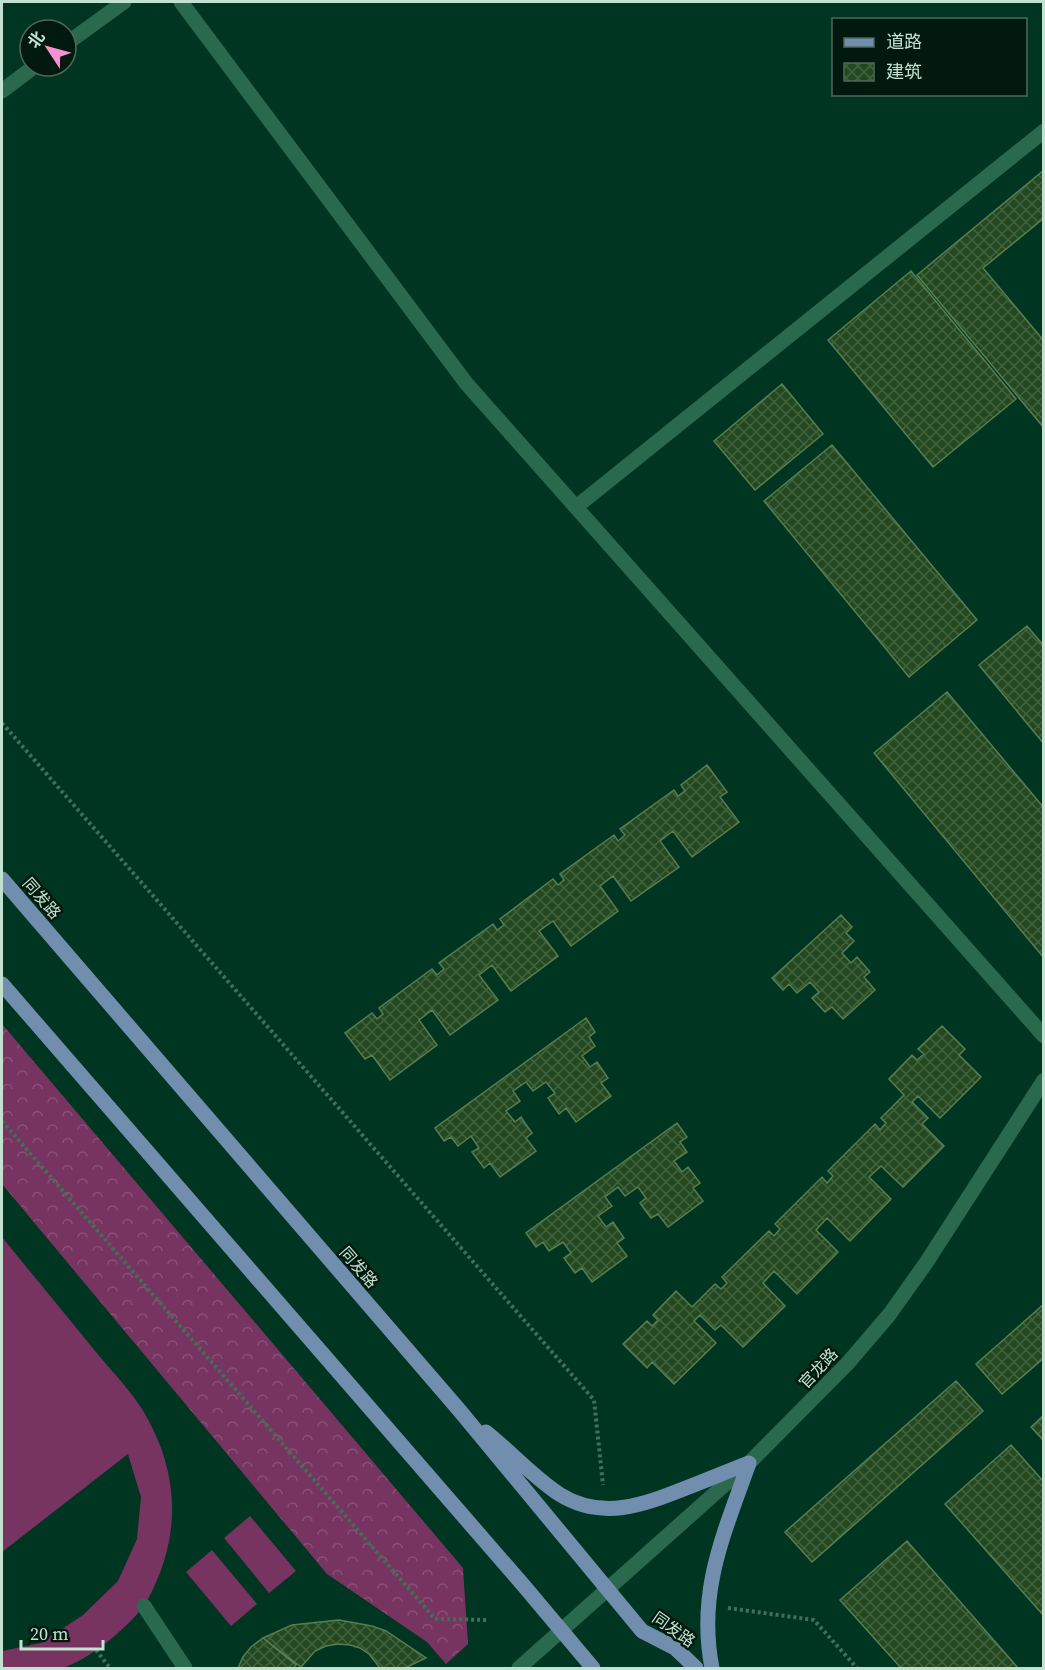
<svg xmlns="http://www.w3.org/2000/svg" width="1045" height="1670" font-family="'Source Serif 4','Noto Sans SC',serif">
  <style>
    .grass { fill: #773461 }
    .forest { fill: url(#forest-crowns) }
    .building { fill: url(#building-cross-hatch); stroke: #577e52; stroke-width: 1.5 }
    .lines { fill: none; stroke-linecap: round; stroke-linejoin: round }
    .path { stroke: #416f5c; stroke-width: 4; stroke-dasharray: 3 3; stroke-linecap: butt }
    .minor { stroke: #2a694d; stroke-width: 15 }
    .major { stroke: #728eae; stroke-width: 15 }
    .labels { text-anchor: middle; stroke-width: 5; stroke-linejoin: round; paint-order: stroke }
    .street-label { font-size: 16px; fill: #c2e1d0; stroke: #01190e }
  </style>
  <defs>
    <pattern id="forest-crowns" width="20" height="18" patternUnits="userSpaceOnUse" patternTransform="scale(1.5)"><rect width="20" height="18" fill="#773461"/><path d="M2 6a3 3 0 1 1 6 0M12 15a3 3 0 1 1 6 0" fill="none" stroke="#895177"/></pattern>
    <pattern id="building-cross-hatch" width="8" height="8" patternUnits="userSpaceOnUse" patternTransform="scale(1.5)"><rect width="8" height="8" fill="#244920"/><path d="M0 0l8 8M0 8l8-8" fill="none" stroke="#42633f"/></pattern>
  </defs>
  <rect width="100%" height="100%" fill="#003521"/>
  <!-- grass -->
  <path class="grass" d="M2 1237C31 1273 61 1309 91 1346 107 1366 128 1387 142 1409 180 1471 182 1536 148 1599 136 1622 86 1663 61 1668 44 1670 19 1668 2 1668V1651L41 1643 83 1615 118 1581 137 1539 141 1497 128 1454 2 1552Z
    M250 1516 296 1571 269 1593 224 1538Z
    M212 1550 257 1604 231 1626 186 1572Z"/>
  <!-- forest -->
  <path class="forest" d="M2 1024 463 1568 468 1644 446 1664 427 1642 327 1574 2 1184Z"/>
  <!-- building -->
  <path class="building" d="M1044 170V218L983 268 1044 341V428L917 275Z
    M911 271 1016 399 933 467 828 340Z
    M782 384 823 434 755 490 714 441Z
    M832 445 977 620 909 677 764 501Z
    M1027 626 1044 646V744L979 665Z
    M947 692 1044 808V958L874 753Z
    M707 765 727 792 720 797 739 822 692 857 673 831 660 841 679 867 631 901 613 876 600 886 618 911 571 946 553 921 539 931 558 956 511 991 492 965 479 975 498 1000 450 1035 432 1010 419 1020 437 1045 390 1080 372 1055 365 1059 345 1033 372 1013 377 1019 383 1014 379 1008 432 969 437 975 444 969 439 963 493 924 497 930 504 925 500 919 553 879 558 885 564 880 560 874 614 835 618 841 625 835 620 829 674 790 678 796 685 791 681 785Z
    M841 915 852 927 846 933 854 941 842 953 851 963 857 957 870 972 864 977 875 990 843 1019 832 1007 825 1012 812 998 819 992 810 982 797 993 789 984 783 990 772 978Z
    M586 1018 595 1032 589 1037 595 1046 582 1056 590 1067 597 1062 608 1078 601 1083 611 1096 576 1122 566 1108 559 1114 548 1098 555 1093 546 1082 533 1091 526 1082 513 1091 520 1101 506 1111 515 1122 521 1117 532 1133 526 1138 536 1151 500 1177 490 1163 484 1168 472 1152 479 1148 471 1136 458 1146 451 1137 444 1141 435 1128Z
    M942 1026 965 1049 959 1055 981 1077 940 1118 918 1096 912 1102 928 1118 922 1124 944 1146 903 1187 881 1166 869 1177 891 1199 850 1241 827 1218 816 1230 838 1252 797 1294 774 1271 763 1283 785 1306 743 1347 721 1325 715 1330 700 1315 694 1321 716 1343 674 1384 652 1362 647 1368 623 1344 647 1321 652 1326 658 1320 653 1315 676 1291 692 1307 715 1284 721 1289 727 1283 722 1277 769 1231 774 1236 780 1229 775 1224 822 1177 827 1183 833 1176 828 1171 875 1124 880 1130 886 1123 881 1118 904 1095 889 1079 912 1055 917 1060 924 1054 918 1049Z
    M677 1123 687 1137 680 1142 687 1152 674 1161 682 1172 688 1167 700 1183 693 1188 703 1201 668 1227 658 1214 651 1218 640 1203 646 1198 638 1187 625 1196 618 1187 605 1197 612 1206 598 1216 606 1227 613 1222 624 1238 617 1243 627 1256 592 1282 582 1268 575 1273 564 1258 571 1253 563 1242 549 1251 543 1242 536 1247 526 1233Z
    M1044 1304V1358L1002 1394 976 1364Z
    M956 1381 983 1411 812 1562 785 1532Z
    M1044 1415V1441L1031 1427Z
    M1011 1445 1044 1482V1616L945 1504Z
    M907 1541 1018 1668H901L840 1600Z
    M339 1620 372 1626 386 1631 426 1658 405 1668H380L369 1654 360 1648 350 1645 338 1644 326 1646 315 1651 301 1667 263 1638 292 1625Z
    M263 1638 296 1665 294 1668H238L243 1657 251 1647Z"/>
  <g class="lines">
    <!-- path -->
    <path class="path" d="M2 723 594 1400 603 1485
      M2 1121 435 1619 488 1620
      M728 1608 814 1620 857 1668
      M96 1650 110 1668"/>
    <!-- minor -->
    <path class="minor" d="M181 2 466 383 1044 1036
      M66 44 124 2
      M2 91 35 66
      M576 507 1044 131
      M144 1606 185 1668
      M519 1668 749 1463 847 1364 889 1315 926 1263 1044 1080"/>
    <!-- major -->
    <path class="major" d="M2 879 460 1411 642 1631 675 1648 696 1668
      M2 984 524 1586 593 1668
      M486 1432C511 1452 532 1476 559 1494 602 1521 643 1505 686 1488 707 1480 728 1471 749 1463
      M712 1668C697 1591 724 1534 749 1463"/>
  </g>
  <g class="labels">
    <!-- street labels -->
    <g class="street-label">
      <text transform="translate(42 898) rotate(49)" y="6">同发路</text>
      <text transform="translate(359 1267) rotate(49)" y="6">同发路</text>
      <text transform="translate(818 1368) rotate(-47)" y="6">官龙路</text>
      <text transform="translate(674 1629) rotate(35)" y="6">同发路</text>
    </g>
  </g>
  <!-- border -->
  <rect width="1045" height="1670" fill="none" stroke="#c2e1d0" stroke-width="6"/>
  <!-- legend -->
  <rect x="832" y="18" width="195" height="78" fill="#01190e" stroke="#4e695c" stroke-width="1.5"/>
  <rect x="844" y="38" width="30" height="9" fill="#728eae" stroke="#4e695c" stroke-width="1.5"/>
  <text x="886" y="48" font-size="18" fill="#c2e1d0">道路</text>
  <rect x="844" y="63" width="30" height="18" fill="url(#building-cross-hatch)" stroke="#4e695c" stroke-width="1.5"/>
  <text x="886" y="78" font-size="18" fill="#c2e1d0">建筑</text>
  <!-- north arrow -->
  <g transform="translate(48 48) rotate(306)"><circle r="28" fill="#01190e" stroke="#4e695c" stroke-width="1.5"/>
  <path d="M0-4.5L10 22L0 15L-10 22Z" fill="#f591d2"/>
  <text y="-9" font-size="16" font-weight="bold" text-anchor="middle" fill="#c2e1d0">北</text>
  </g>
  <!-- scale -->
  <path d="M21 1640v9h82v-9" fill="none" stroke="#c2e1d0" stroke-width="3"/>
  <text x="30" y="1640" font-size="18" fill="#c2e1d0" stroke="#01190e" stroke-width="4.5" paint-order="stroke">20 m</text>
</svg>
